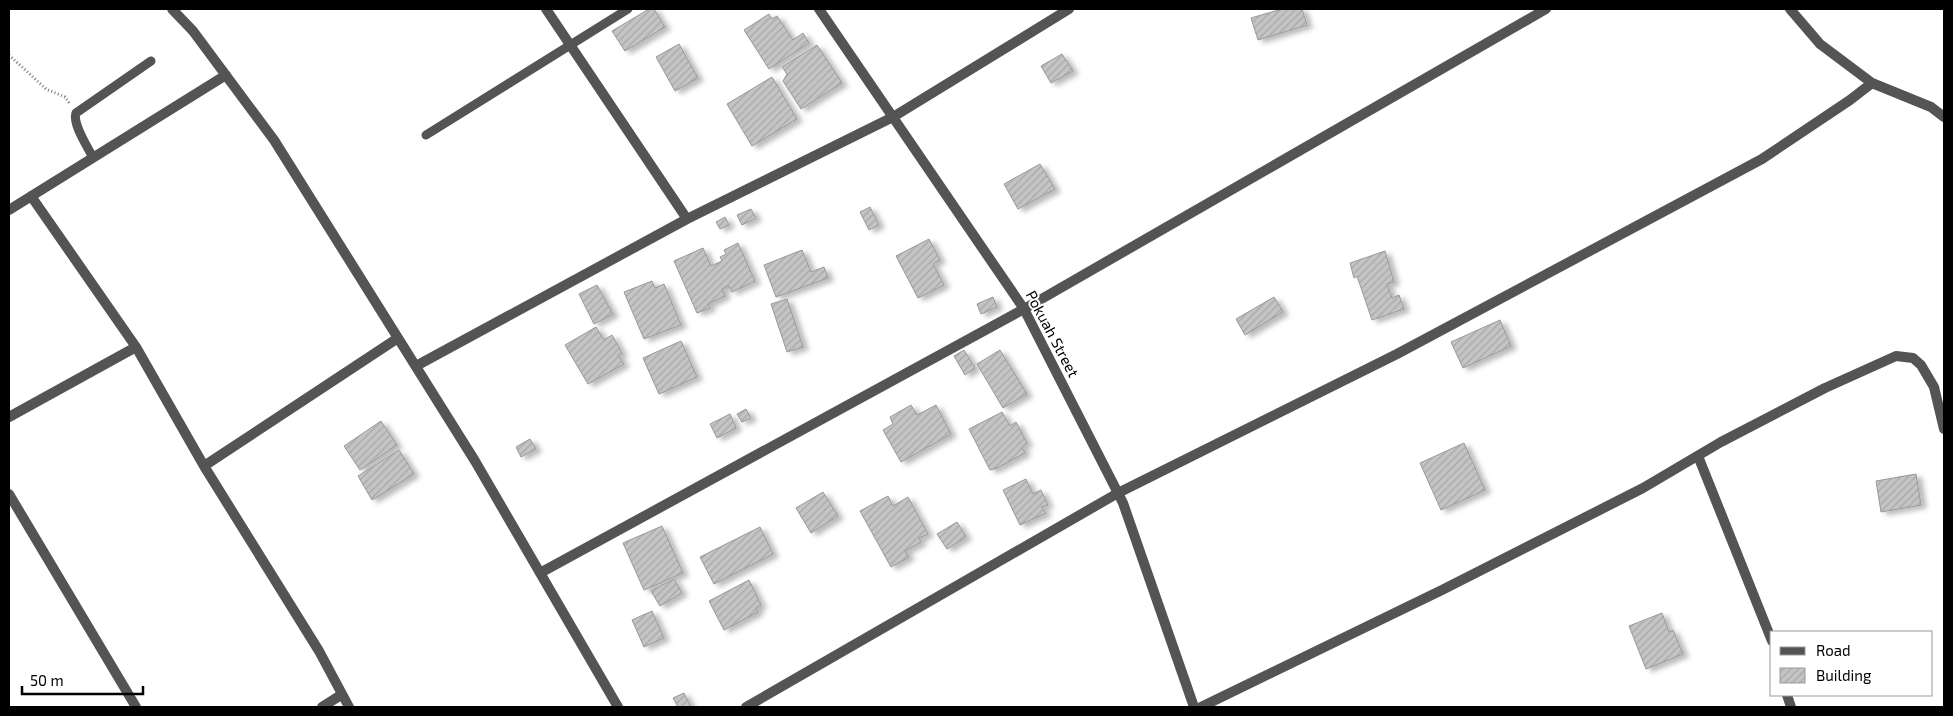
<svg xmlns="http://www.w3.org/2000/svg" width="1953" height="716" font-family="'Exo 2',sans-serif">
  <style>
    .building { fill: url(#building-hatch); stroke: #989898; filter: url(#shadow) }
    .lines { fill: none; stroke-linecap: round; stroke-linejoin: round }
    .path { stroke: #767676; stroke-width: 3; stroke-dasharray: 1 2.5; stroke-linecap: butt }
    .lane { stroke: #545454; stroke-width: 9 }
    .street { stroke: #545454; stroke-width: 10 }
    .labels { text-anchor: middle; stroke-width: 4; stroke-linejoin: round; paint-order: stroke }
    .street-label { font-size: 15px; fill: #000; stroke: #fff }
  </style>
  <defs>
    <pattern id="building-hatch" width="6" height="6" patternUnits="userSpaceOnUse" patternTransform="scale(1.25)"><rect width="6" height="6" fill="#c4c4c4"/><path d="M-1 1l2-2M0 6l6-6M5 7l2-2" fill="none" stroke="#a7a7a7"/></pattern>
    <filter id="shadow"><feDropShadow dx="5.5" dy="3" stdDeviation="2.5" flood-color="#0004"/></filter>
  </defs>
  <rect width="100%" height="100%" fill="#fff"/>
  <!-- building -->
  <path class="building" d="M649 9H654L665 27 625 51 612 31Z
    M1282 9H1302L1307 25 1258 40 1251 18Z
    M769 14 772 19 777 16 793 40 803 33 809 43 769 69 744 30Z
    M679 44 698 78 675 91 656 57Z
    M817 45 842 83 801 109 783 81 787 74 782 67Z
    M1062 54 1073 71 1051 83 1041 66Z
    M772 77 797 119 752 146 727 104Z
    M1040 164 1055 189 1018 209 1004 184Z
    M870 207 879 225 869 230 860 212Z
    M751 209 756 218 742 225 737 215Z
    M725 217 729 225 720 229 716 222Z
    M929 239 940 260 933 264 944 285 918 298 896 256Z
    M738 243 755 281 732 292 729 286 722 289 725 296 708 304 710 308 697 313 674 261 703 248 711 266 722 261 720 257 726 254 724 250Z
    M802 250 811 272 824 267 828 278 776 297 764 265Z
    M1385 251 1394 282 1387 284 1392 298 1399 295 1404 309 1372 320 1357 276 1354 278 1350 263Z
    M652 281 655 288 664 284 681 325 644 339 624 292Z
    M597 285 613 314 594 324 579 294Z
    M993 297 997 307 981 314 977 304Z
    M1274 297 1283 312 1245 335 1236 319Z
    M787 299 803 347 787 352 771 304Z
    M1500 320 1511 346 1463 368 1451 342Z
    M596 327 604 340 612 335 622 353 618 355 624 364 588 384 565 345Z
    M681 341 697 377 659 394 643 358Z
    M964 350 975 368 965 375 954 356Z
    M1000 350 1027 394 1003 408 977 364Z
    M911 405 917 415 936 405 951 434 901 462 883 430 893 424 890 417Z
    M746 409 751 418 742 422 737 414Z
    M1002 412 1010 426 1016 422 1027 443 1022 447 1025 453 997 468 990 470 969 429Z
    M730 414 736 428 717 438 710 424Z
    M381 421 397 445 360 470 344 446Z
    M530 439 536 449 521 457 516 447Z
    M1464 443 1485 490 1441 510 1420 463Z
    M399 450 414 474 372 500 358 476Z
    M1916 474 1921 505 1881 512 1876 481Z
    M1026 479 1033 494 1041 490 1048 505 1041 507 1046 513 1020 525 1003 490Z
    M823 492 838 516 811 533 796 508Z
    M888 496 893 506 908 497 928 534 919 538 921 542 905 551 909 557 891 567 860 511Z
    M957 522 966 537 947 549 937 534Z
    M662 526 683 573 644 590 623 543Z
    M760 527 773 554 714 584 700 557Z
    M674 579 682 593 660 606 651 591Z
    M749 580 761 605 756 608 758 612 724 630 709 601Z
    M652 611 664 638 644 647 632 620Z
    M1662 613 1669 632 1673 630 1683 654 1646 669 1629 626Z
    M684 693 691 707H678L673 698Z"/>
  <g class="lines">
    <!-- path -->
    <path class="path" d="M9 55 46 89 65 97 70 104"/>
    <!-- lane -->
    <path class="lane" d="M426 135 628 9
      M93 158C88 147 72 124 76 113L151 61"/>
    <!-- street -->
    <path class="street" d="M172 9 193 31 274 140 475 461 618 707
      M546 9 687 219
      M819 9 1024 309 1123 503 1194 707
      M1790 9 1820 44 1872 83 1931 107 1944 117
      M31 196 136 347 204 466 319 651 349 707
      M9 210 226 75
      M416 366 687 219 893 117 1069 9
      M9 417 136 347
      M1698 456 1772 641
      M204 466 398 338
      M9 494 136 707
      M540 573 1024 309 1546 9
      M1787 695 1791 707
      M322 707 341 695
      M746 707 1118 493 1397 354 1762 159 1850 100 1872 83
      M1201 707 1442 590 1643 488 1721 442 1825 388 1896 356 1913 358 1921 365 1934 387 1944 429"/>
  </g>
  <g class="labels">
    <!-- street labels -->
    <g class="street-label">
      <text transform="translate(1052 334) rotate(62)" y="5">Pokuah Street</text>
    </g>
  </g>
  <!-- border -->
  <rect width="1953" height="716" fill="none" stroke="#000000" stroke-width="20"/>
  <!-- legend -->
  <rect x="1770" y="631" width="162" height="65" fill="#ffffff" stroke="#999999"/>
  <rect x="1780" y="647" width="25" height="8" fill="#545454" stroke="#999999"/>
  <text x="1816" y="656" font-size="15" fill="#000000">Road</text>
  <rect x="1780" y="668" width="25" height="15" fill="url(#building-hatch)" stroke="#999999"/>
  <text x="1816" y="681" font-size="15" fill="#000000">Building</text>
  <!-- scale -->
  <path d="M22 686v8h121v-8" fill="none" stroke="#000000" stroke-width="2.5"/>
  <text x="30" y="686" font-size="15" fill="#000000" stroke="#ffffff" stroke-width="4" paint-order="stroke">50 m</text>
</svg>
